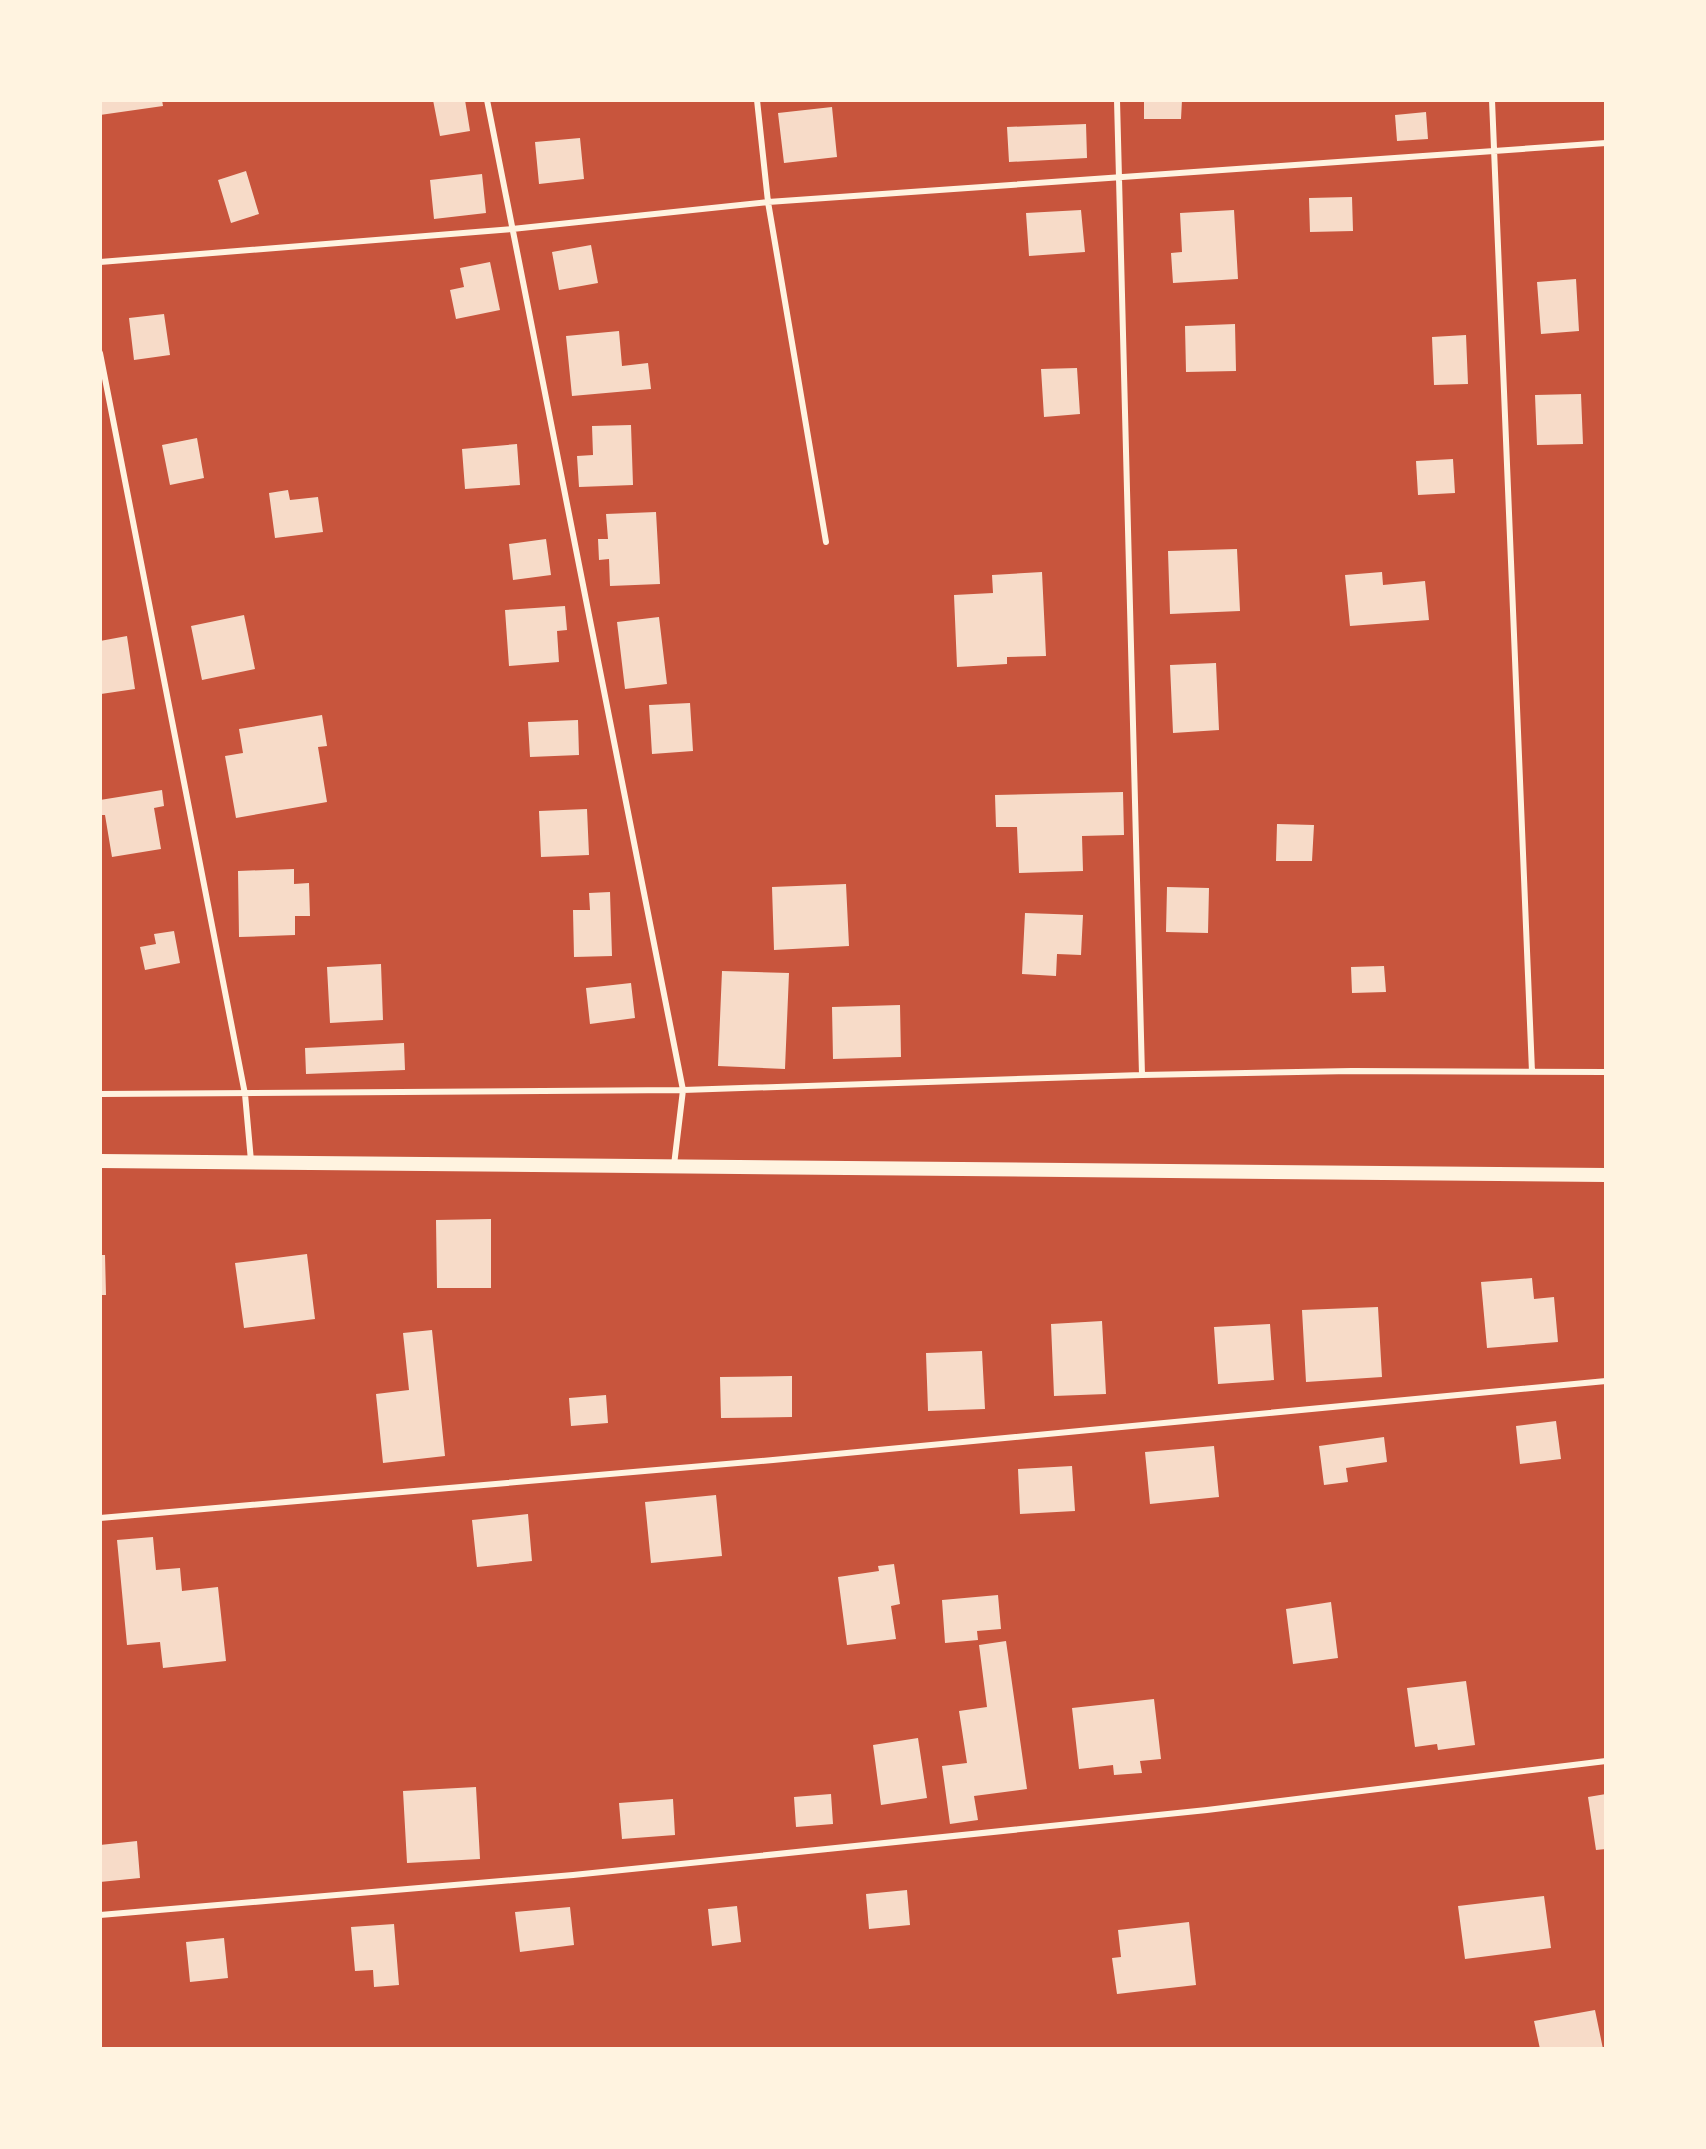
<svg xmlns="http://www.w3.org/2000/svg" width="1706" height="2149" font-family="Commissioner,sans-serif">
  <style>
    .building { fill: #f7dbc8 }
    .lines { fill: none; stroke-linecap: round; stroke-linejoin: round }
    .service { stroke: #fff3e0; stroke-width: 6 }
    .tertiary { stroke: #fff3e0; stroke-width: 14 }
  </style>
  <rect width="100%" height="100%" fill="#c8553d"/>
  <!-- building -->
  <path class="building" d="M100 100H162L163 106 100 115Z
    M433 100H465L470 131 440 136Z
    M1144 100H1182L1181 119H1144Z
    M832 107 837 157 784 163 778 113Z
    M1426 112 1428 139 1397 141 1395 115Z
    M1086 124 1087 158 1009 162 1007 127Z
    M580 138 584 179 539 184 535 142Z
    M246 171 259 214 231 223 218 180Z
    M482 174 486 213 434 219 430 180Z
    M1352 197 1353 231 1310 232 1309 198Z
    M1081 210 1085 252 1029 256 1026 213Z
    M1234 210 1238 279 1173 283 1171 253 1182 252 1180 213Z
    M591 245 598 283 559 290 552 252Z
    M490 262 500 310 456 319 450 290 464 287 460 268Z
    M1576 279 1579 331 1541 334 1537 282Z
    M164 314 170 355 134 360 129 318Z
    M1235 324 1236 371 1186 372 1185 326Z
    M619 331 622 366 648 363 651 389 572 396 566 336Z
    M1466 335 1468 384 1434 385 1432 337Z
    M1077 368 1080 414 1044 417 1041 369Z
    M1581 394 1583 444 1537 445 1535 395Z
    M631 425 633 485 579 487 577 456 593 455 592 426Z
    M197 438 204 478 170 485 162 445Z
    M517 444 520 485 465 489 462 449Z
    M1453 459 1455 493 1418 495 1416 461Z
    M288 490 290 500 318 497 323 532 275 538 269 493Z
    M656 512 660 584 610 586 609 559 599 560 598 539H608L606 514Z
    M546 539 551 575 513 580 509 544Z
    M1237 549 1240 611 1170 614 1168 551Z
    M1042 572 1046 656 1007 657V664L957 667 954 595 993 593 992 575Z
    M1382 572 1383 585 1425 581 1429 620 1350 626 1345 575Z
    M565 606 567 630 557 631 559 662 509 666 505 610Z
    M244 615 255 669 202 680 191 626Z
    M659 617 667 684 625 689 617 622Z
    M127 636 135 689 101 694 100 641Z
    M1216 663 1219 730 1173 733 1170 665Z
    M690 703 693 751 652 754 649 705Z
    M322 715 327 746 318 747 327 802 236 818 225 756 243 753 239 729Z
    M578 720 579 755 530 757 528 722Z
    M162 790 164 806 154 808 161 849 112 857 105 815H100V800Z
    M1123 792 1124 835 1082 836 1083 871 1019 873 1017 827H996L995 795Z
    M587 809 589 855 541 857 539 811Z
    M1277 824 1314 825 1312 861H1276Z
    M294 869V884L309 883 310 916H295V935L239 937 238 871Z
    M846 884 849 946 774 950 772 887Z
    M1167 887 1209 888 1208 933 1166 932Z
    M610 892 612 956 574 957 573 910H590L589 893Z
    M1025 913 1083 915 1081 955 1057 954 1056 976 1022 974Z
    M174 931 180 963 145 970 140 947 156 944 154 934Z
    M381 964 383 1020 330 1023 327 967Z
    M1384 966 1386 992 1352 993 1351 967Z
    M722 971 789 973 785 1069 718 1066Z
    M631 983 635 1018 590 1024 586 988Z
    M900 1005 901 1057 833 1059 832 1007Z
    M404 1043 405 1070 306 1074 305 1048Z
    M491 1219V1288H437L436 1220Z
    M307 1254 315 1319 244 1328 235 1263Z
    M100 1255H105L106 1295H100Z
    M1532 1278 1534 1299 1554 1297 1558 1342 1487 1348 1481 1282Z
    M1378 1307 1382 1377 1306 1382 1302 1310Z
    M1102 1321 1106 1394 1054 1396 1051 1324Z
    M1270 1324 1274 1380 1218 1384 1214 1327Z
    M432 1330 445 1456 383 1463 376 1394 409 1390 403 1333Z
    M982 1351 985 1409 928 1411 926 1353Z
    M792 1376V1417L721 1418 720 1377Z
    M606 1395 608 1423 571 1426 569 1398Z
    M1556 1421 1561 1459 1520 1464 1516 1426Z
    M1384 1437 1387 1462 1346 1468 1348 1482 1324 1485 1319 1446Z
    M1214 1446 1219 1497 1150 1504 1145 1452Z
    M1072 1466 1075 1511 1020 1514 1018 1469Z
    M716 1495 722 1556 651 1563 645 1502Z
    M528 1514 532 1561 477 1567 472 1520Z
    M153 1537 156 1570 180 1568 182 1591 218 1587 226 1661 163 1668 160 1642 127 1645 117 1540Z
    M894 1564 900 1604 891 1606 896 1639 847 1645 838 1577 879 1571 878 1566Z
    M998 1595 1001 1629 977 1631 978 1640 945 1643 942 1600Z
    M1331 1602 1338 1658 1293 1664 1286 1609Z
    M1006 1641 1027 1789 974 1796 978 1820 950 1824 942 1766 967 1763 959 1711 987 1707 979 1645Z
    M1466 1681 1475 1745 1438 1750 1437 1744 1415 1747 1407 1688Z
    M1154 1699 1161 1759 1140 1761 1142 1773 1114 1775 1113 1765 1079 1769 1072 1708Z
    M918 1738 927 1798 881 1805 873 1745Z
    M476 1787 480 1859 407 1863 403 1791Z
    M831 1794 833 1824 796 1827 794 1797Z
    M1606 1794V1849L1596 1850 1588 1797Z
    M673 1799 675 1835 622 1839 619 1803Z
    M137 1841 140 1878 100 1882V1845Z
    M907 1890 910 1925 869 1929 866 1894Z
    M1544 1896 1551 1948 1465 1959 1458 1906Z
    M737 1906 741 1942 712 1946 708 1909Z
    M570 1907 574 1945 520 1952 515 1912Z
    M1189 1922 1196 1985 1117 1994 1112 1958 1121 1957 1118 1930Z
    M394 1924 399 1985 374 1987 373 1970 355 1971 351 1927Z
    M224 1938 228 1978 190 1982 186 1942Z
    M1595 2010 1603 2049H1540L1534 2021Z"/>
  <g class="lines">
    <!-- service -->
    <path class="service" d="M487 100 683 1090 674 1165
      M757 100 768 202 826 542
      M1117 100 1142 1075
      M1492 100 1532 1072
      M100 262 512 229 768 202 1606 143
      M100 353 245 1094 251 1161
      M100 1094 683 1090 1142 1075 1352 1071 1606 1072
      M100 1518 773 1460 1606 1381
      M100 1915 573 1875 1207 1810 1606 1761"/>
    <!-- tertiary -->
    <path class="tertiary" d="M100 1161 1606 1175"/>
  </g>
  <!-- border -->
  <rect width="1706" height="2149" fill="none" stroke="#fff3e0" stroke-width="204"/>
</svg>
